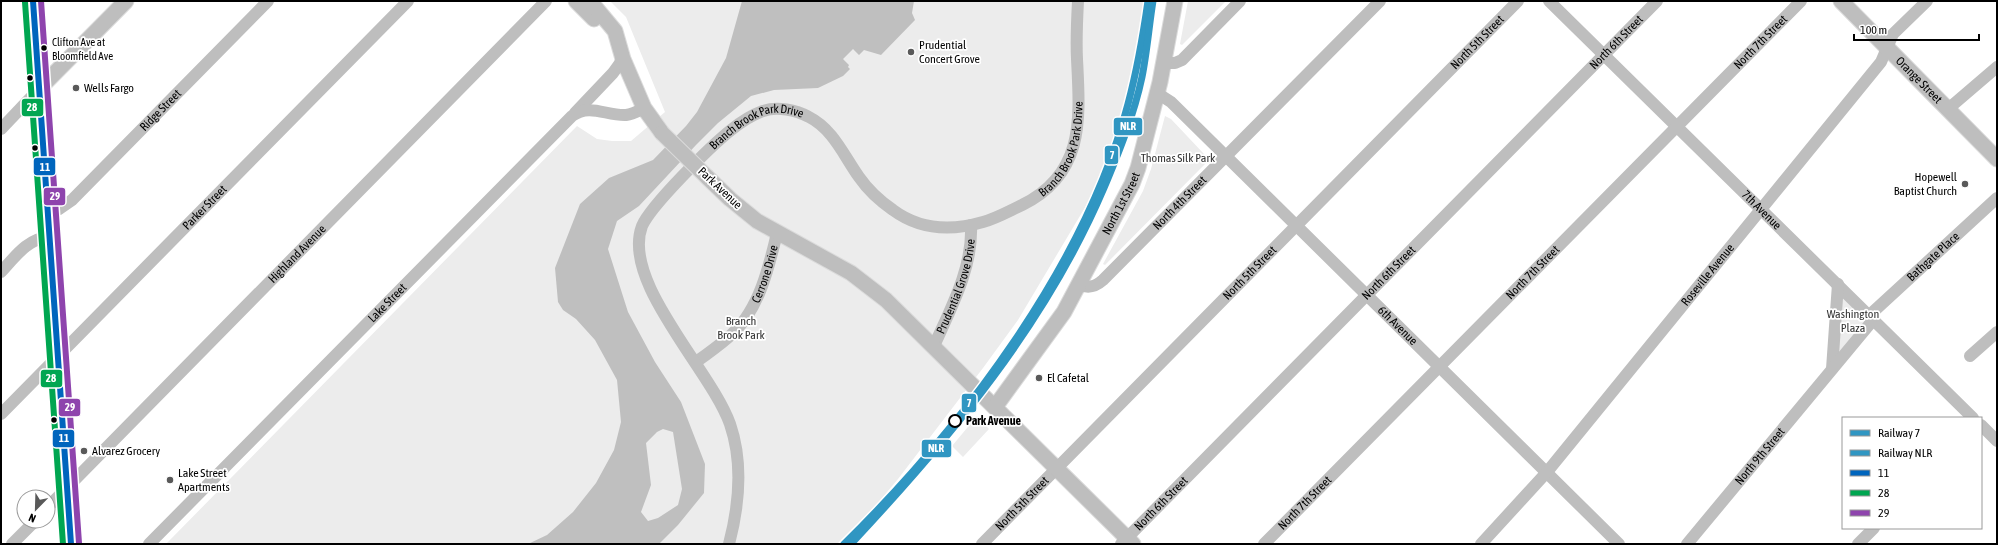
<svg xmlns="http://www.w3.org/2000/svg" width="1998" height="545" font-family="'Asap Condensed',sans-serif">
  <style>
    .green { fill: #ececec }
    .water { fill: #bfbfbf; fill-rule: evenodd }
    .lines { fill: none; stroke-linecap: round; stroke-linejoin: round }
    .major-casing { stroke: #dbdbdb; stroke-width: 17 }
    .minor { stroke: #bebebe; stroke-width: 12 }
    .major { stroke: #bebebe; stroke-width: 15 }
    .major-bridge-casing { stroke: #dbdbdb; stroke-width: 17; stroke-linecap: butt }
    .major-bridge { stroke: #bebebe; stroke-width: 15 }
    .bus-1-casing { stroke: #fff; stroke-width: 9 }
    .bus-2-casing { stroke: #fff; stroke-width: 9 }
    .bus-3-casing { stroke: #fff; stroke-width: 9 }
    .bus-1 { stroke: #0065bd; stroke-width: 6 }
    .bus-2 { stroke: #00a651; stroke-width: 6 }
    .bus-3 { stroke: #8e44ad; stroke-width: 6 }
    .rail-1-casing { stroke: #fff; stroke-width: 10 }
    .rail-2-casing { stroke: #fff; stroke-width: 10 }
    .rail-1 { stroke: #3096c2; stroke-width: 7 }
    .rail-2 { stroke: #3096c2; stroke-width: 7 }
    .bus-dot { fill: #000; stroke: #fff; stroke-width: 1.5 }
    .poi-dot { fill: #595959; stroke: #fff; stroke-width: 1.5 }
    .stop-dot { fill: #fff; stroke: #000; stroke-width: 2 }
    .labels { text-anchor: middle; stroke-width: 3.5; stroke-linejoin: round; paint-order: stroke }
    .bus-label { font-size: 11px; fill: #000; stroke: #fff; text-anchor: start }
    .street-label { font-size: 12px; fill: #000; stroke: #fff }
    .poi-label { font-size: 12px; fill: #000; stroke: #fff; text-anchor: start }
    .park-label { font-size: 12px; fill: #333; stroke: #fff }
    .stop-label { font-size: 12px; font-weight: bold; fill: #000; stroke: #fff; text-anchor: start }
    .line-badge { stroke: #fff; stroke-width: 1.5 }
    .badge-label { font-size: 11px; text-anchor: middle; font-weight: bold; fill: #fff }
  </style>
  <rect width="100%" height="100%" fill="#fff"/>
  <!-- green -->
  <path class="green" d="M610 1H1144L1136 65 1128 100 1093 194 1018 320 983 368 898 479 872 510 837 544H166L577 126 597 139 612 141H631L665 112 626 17Z
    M1188 1H1226L1182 45 1180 44Z
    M1165 116 1171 119 1204 154 1207 162 1105 265 1103 264 1143 191 1151 169Z
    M1841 291 1870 320 1836 360Z
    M977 416 989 429 963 457 952 446Z"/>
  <!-- water -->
  <path class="water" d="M742 1H914L912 13 915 20 881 55 864 50 859 55 853 49 843 59 849 65 848 67 850 69 843 76 818 88 774 90 751 96 718 123 696 145 639 206 617 221 608 249 628 312 655 362 681 402 705 464 704 493 678 525 659 544H528L547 535 573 512 596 483 614 450 621 422 617 380 595 340 576 319 563 310 558 302 555 268 580 204 609 178 653 160 686 126 697 112 726 58ZM663 429 673 432 682 489 678 505 658 518 648 521 641 512 651 485 646 443 657 432Z"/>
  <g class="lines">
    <defs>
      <g id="major">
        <path d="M33 1 71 544"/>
        <path d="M576 1 594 19"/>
        <path d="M590 1 615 31 623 59 644 108 662 133"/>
        <path id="s16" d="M1841 1 1997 159"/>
        <path d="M39 89 126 1"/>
        <path d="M707 177 730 199 757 221 851 273 886 300 1133 544"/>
        <path id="s17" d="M995 407 1064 312 1132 184 1138 168 1160 82 1175 1"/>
      </g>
    </defs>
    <!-- major casing -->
    <use href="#major" class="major-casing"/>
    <!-- minor -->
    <g class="minor">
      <path id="s1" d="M1549 1 1973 418"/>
      <path d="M1164 63H1175L1182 60 1240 1"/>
      <path id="s2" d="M1157 93 1171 102 1619 544"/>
      <path d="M1948 109 1997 67"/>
      <path d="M575 113 613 73 623 59"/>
      <path d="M1 129 39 89"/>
      <path id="s3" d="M47 211 59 209 72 200 268 1"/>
      <path d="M1 272C14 258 28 238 49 237"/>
      <path id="s4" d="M1079 284C1088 289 1095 287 1103 280L1380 1"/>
      <path id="s5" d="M934 346C951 308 973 268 971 225"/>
      <path d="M1970 356 1997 332"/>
      <path id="s6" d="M696 362C708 353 722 344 733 333 759 309 769 267 777 233"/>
      <path d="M1832 369 1838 284"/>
      <path id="s7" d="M1 414 408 1"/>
      <path d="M1981 425 1997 441"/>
      <path id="s8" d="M48 507 546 1"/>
      <path d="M12 544 35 521"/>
      <path id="s9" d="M149 544 572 116C590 103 606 116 626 115 633 114 638 111 644 108"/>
      <path id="s10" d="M729 544C739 506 743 462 730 424 711 370 621 282 642 226 651 205 712 145 731 130 741 122 752 115 763 111 777 106 796 110 809 117 833 129 844 156 859 177 868 190 880 201 893 210 920 230 952 231 983 222 997 218 1009 211 1022 205 1085 174 1080 119 1077 59 1076 40 1077 20 1078 1"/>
      <path id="s11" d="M982 544 1518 1"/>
      <path id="s12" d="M1121 544 1657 1"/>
      <path id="s13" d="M1264 544 1801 1"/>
      <path id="s14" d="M1481 544 1547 472 1881 62 1893 34 1927 1"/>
      <path id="s15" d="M1687 544 1869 325 1874 311 1997 198"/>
      <path d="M1858 544 1874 528"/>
    </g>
    <!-- major -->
    <use href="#major" class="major"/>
    <defs>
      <path id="major-bridge" d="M662 133 707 177"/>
    </defs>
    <!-- major-bridge casing -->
    <use href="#major-bridge" class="major-bridge-casing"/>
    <!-- major-bridge -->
    <use href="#major-bridge" class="major-bridge"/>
    <defs>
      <path id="bus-1" d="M33 1 71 544"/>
      <path id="bus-2" d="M25 2 63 544"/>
      <path id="bus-3" d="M41 1 79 543"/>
    </defs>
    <!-- bus-1 casing -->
    <use href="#bus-1" class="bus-1-casing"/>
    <!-- bus-2 casing -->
    <use href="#bus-2" class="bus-2-casing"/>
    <!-- bus-3 casing -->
    <use href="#bus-3" class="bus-3-casing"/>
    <!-- bus-1 -->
    <use href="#bus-1" class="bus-1"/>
    <!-- bus-2 -->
    <use href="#bus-2" class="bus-2"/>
    <!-- bus-3 -->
    <use href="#bus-3" class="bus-3"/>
    <defs>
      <path id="rail-1" d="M844 544C961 429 1086 265 1128 104 1137 70 1143 36 1148 1"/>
      <path id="rail-2" d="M851 544C951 437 1046 324 1104 188 1119 152 1134 115 1142 77 1147 52 1149 26 1153 1"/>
    </defs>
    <!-- rail-1 casing -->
    <use href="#rail-1" class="rail-1-casing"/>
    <!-- rail-2 casing -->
    <use href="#rail-2" class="rail-2-casing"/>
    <!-- rail-1 -->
    <use href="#rail-1" class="rail-1"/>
    <!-- rail-2 -->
    <use href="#rail-2" class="rail-2"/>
  </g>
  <!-- markers -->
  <g class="bus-dot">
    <circle cx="44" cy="48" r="3.5"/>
    <circle cx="30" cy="78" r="3.5"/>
    <circle cx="35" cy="148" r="3.5"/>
    <circle cx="54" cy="420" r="3.5"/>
  </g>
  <g class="poi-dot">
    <circle cx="911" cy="52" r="4"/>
    <circle cx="76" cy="88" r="4"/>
    <circle cx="1965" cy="184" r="4"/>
    <circle cx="1039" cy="378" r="4"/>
    <circle cx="84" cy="451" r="4"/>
    <circle cx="170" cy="480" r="4"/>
  </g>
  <circle class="stop-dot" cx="955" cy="421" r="6"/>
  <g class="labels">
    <!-- bus labels -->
    <g class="bus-label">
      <text x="52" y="46">Clifton Ave at<tspan x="52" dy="14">Bloomfield Ave</tspan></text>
    </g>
    <!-- street labels -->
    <g class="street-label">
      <text dy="4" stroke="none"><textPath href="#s11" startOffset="705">North 5th Street</textPath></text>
      <text dy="4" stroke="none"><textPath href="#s12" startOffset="705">North 6th Street</textPath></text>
      <text dy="4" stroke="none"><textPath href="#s13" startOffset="706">North 7th Street</textPath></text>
      <text dy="4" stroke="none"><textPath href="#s16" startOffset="111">Orange Street</textPath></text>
      <text dy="4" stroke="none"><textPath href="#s3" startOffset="154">Ridge Street</textPath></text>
      <text dy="4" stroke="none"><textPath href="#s10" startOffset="501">Branch Brook Park Drive</textPath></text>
      <text dy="4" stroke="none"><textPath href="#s10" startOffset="897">Branch Brook Park Drive</textPath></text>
      <text transform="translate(720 188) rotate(43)" y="4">Park Avenue</text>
      <text dy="4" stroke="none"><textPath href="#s4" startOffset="135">North 4th Street</textPath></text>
      <text dy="4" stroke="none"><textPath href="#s17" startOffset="240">North 1st Street</textPath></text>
      <text dy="4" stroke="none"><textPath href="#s7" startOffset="290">Parker Street</textPath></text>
      <text dy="4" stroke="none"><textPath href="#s1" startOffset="298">7th Avenue</textPath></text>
      <text dy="4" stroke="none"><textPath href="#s8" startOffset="355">Highland Avenue</textPath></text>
      <text dy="4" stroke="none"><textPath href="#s15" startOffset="380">Bathgate Place</textPath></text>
      <text dy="4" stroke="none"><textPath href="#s11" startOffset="381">North 5th Street</textPath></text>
      <text dy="4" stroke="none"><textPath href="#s13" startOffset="382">North 7th Street</textPath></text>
      <text dy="4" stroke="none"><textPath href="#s6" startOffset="115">Cerrone Drive</textPath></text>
      <text dy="4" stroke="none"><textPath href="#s12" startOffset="381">North 6th Street</textPath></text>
      <text dy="4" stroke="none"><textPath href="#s14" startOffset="352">Roseville Avenue</textPath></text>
      <text dy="4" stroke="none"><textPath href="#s5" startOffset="64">Prudential Grove Drive</textPath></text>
      <text dy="4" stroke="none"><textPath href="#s9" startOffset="339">Lake Street</textPath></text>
      <text dy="4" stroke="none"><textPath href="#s2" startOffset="335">6th Avenue</textPath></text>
      <text dy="4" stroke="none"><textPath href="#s15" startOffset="114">North 9th Street</textPath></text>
      <text dy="4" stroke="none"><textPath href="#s11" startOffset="57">North 5th Street</textPath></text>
      <text dy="4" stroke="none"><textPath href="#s12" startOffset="57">North 6th Street</textPath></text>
      <text dy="4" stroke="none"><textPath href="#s13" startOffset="58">North 7th Street</textPath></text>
    </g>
    <!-- poi labels -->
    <g class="poi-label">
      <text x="919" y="49">Prudential<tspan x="919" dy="14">Concert Grove</tspan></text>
      <text x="84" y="92">Wells Fargo</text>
      <text x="1957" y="181" text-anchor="end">Hopewell<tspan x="1957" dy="14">Baptist Church</tspan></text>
      <text x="1047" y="382">El Cafetal</text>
      <text x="92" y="455">Alvarez Grocery</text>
      <text x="178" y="477">Lake Street<tspan x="178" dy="14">Apartments</tspan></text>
    </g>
    <!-- park labels -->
    <g class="park-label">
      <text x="1178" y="162">Thomas Silk Park</text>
      <text x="1853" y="318">Washington<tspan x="1853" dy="14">Plaza</tspan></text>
      <text x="741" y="325">Branch<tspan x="741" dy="14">Brook Park</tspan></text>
    </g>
    <!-- stop labels -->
    <g class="stop-label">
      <text x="966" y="425">Park Avenue</text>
    </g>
  </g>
  <g class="line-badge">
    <rect x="21" y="98" width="23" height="19" rx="4" fill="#00a651"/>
    <rect x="1113" y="117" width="30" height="19" rx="4" fill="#3096c2"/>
    <rect x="1104" y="145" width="15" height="20" rx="4" fill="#3096c2"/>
    <rect x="33" y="157" width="23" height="19" rx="4" fill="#0065bd"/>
    <rect x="43" y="187" width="23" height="19" rx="4" fill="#8e44ad"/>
    <rect x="40" y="369" width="23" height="19" rx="4" fill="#00a651"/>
    <rect x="961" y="393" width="16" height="20" rx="4" fill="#3096c2"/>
    <rect x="58" y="398" width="23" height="19" rx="4" fill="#8e44ad"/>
    <rect x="52" y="429" width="23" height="19" rx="4" fill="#0065bd"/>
    <rect x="921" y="439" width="31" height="19" rx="4" fill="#3096c2"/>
  </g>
  <g class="badge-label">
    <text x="32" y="111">28</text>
    <text x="1128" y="130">NLR</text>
    <text x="1112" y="159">7</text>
    <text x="45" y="171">11</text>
    <text x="55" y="200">29</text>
    <text x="51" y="382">28</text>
    <text x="969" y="407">7</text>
    <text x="70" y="411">29</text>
    <text x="64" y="442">11</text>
    <text x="936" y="452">NLR</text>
  </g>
  <!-- border -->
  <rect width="1998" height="545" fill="none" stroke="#000000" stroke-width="4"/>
  <!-- legend -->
  <rect x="1842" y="417" width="140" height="112" fill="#ffffff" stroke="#999999"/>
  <rect x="1850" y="430" width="20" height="6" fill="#3096c2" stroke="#999999"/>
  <text x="1878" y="437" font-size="12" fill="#000000">Railway 7</text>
  <rect x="1850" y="450" width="20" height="6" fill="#3096c2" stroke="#999999"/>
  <text x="1878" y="457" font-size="12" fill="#000000">Railway NLR</text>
  <rect x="1850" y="470" width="20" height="6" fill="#0065bd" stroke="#999999"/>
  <text x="1878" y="477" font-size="12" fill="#000000">11</text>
  <rect x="1850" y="490" width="20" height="6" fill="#00a651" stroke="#999999"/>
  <text x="1878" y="497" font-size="12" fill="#000000">28</text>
  <rect x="1850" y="510" width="20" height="6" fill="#8e44ad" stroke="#999999"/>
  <text x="1878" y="517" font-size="12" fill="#000000">29</text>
  <!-- north arrow -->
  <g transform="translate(36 509) rotate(203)"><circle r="19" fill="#ffffff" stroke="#999999"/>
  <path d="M0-3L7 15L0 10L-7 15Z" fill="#595959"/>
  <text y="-6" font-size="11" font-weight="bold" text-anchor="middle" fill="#000000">N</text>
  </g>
  <!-- scale -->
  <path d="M1854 34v6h125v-6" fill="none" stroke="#000000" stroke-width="2"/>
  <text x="1860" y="34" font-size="12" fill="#000000" stroke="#ffffff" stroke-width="3" paint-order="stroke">100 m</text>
</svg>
